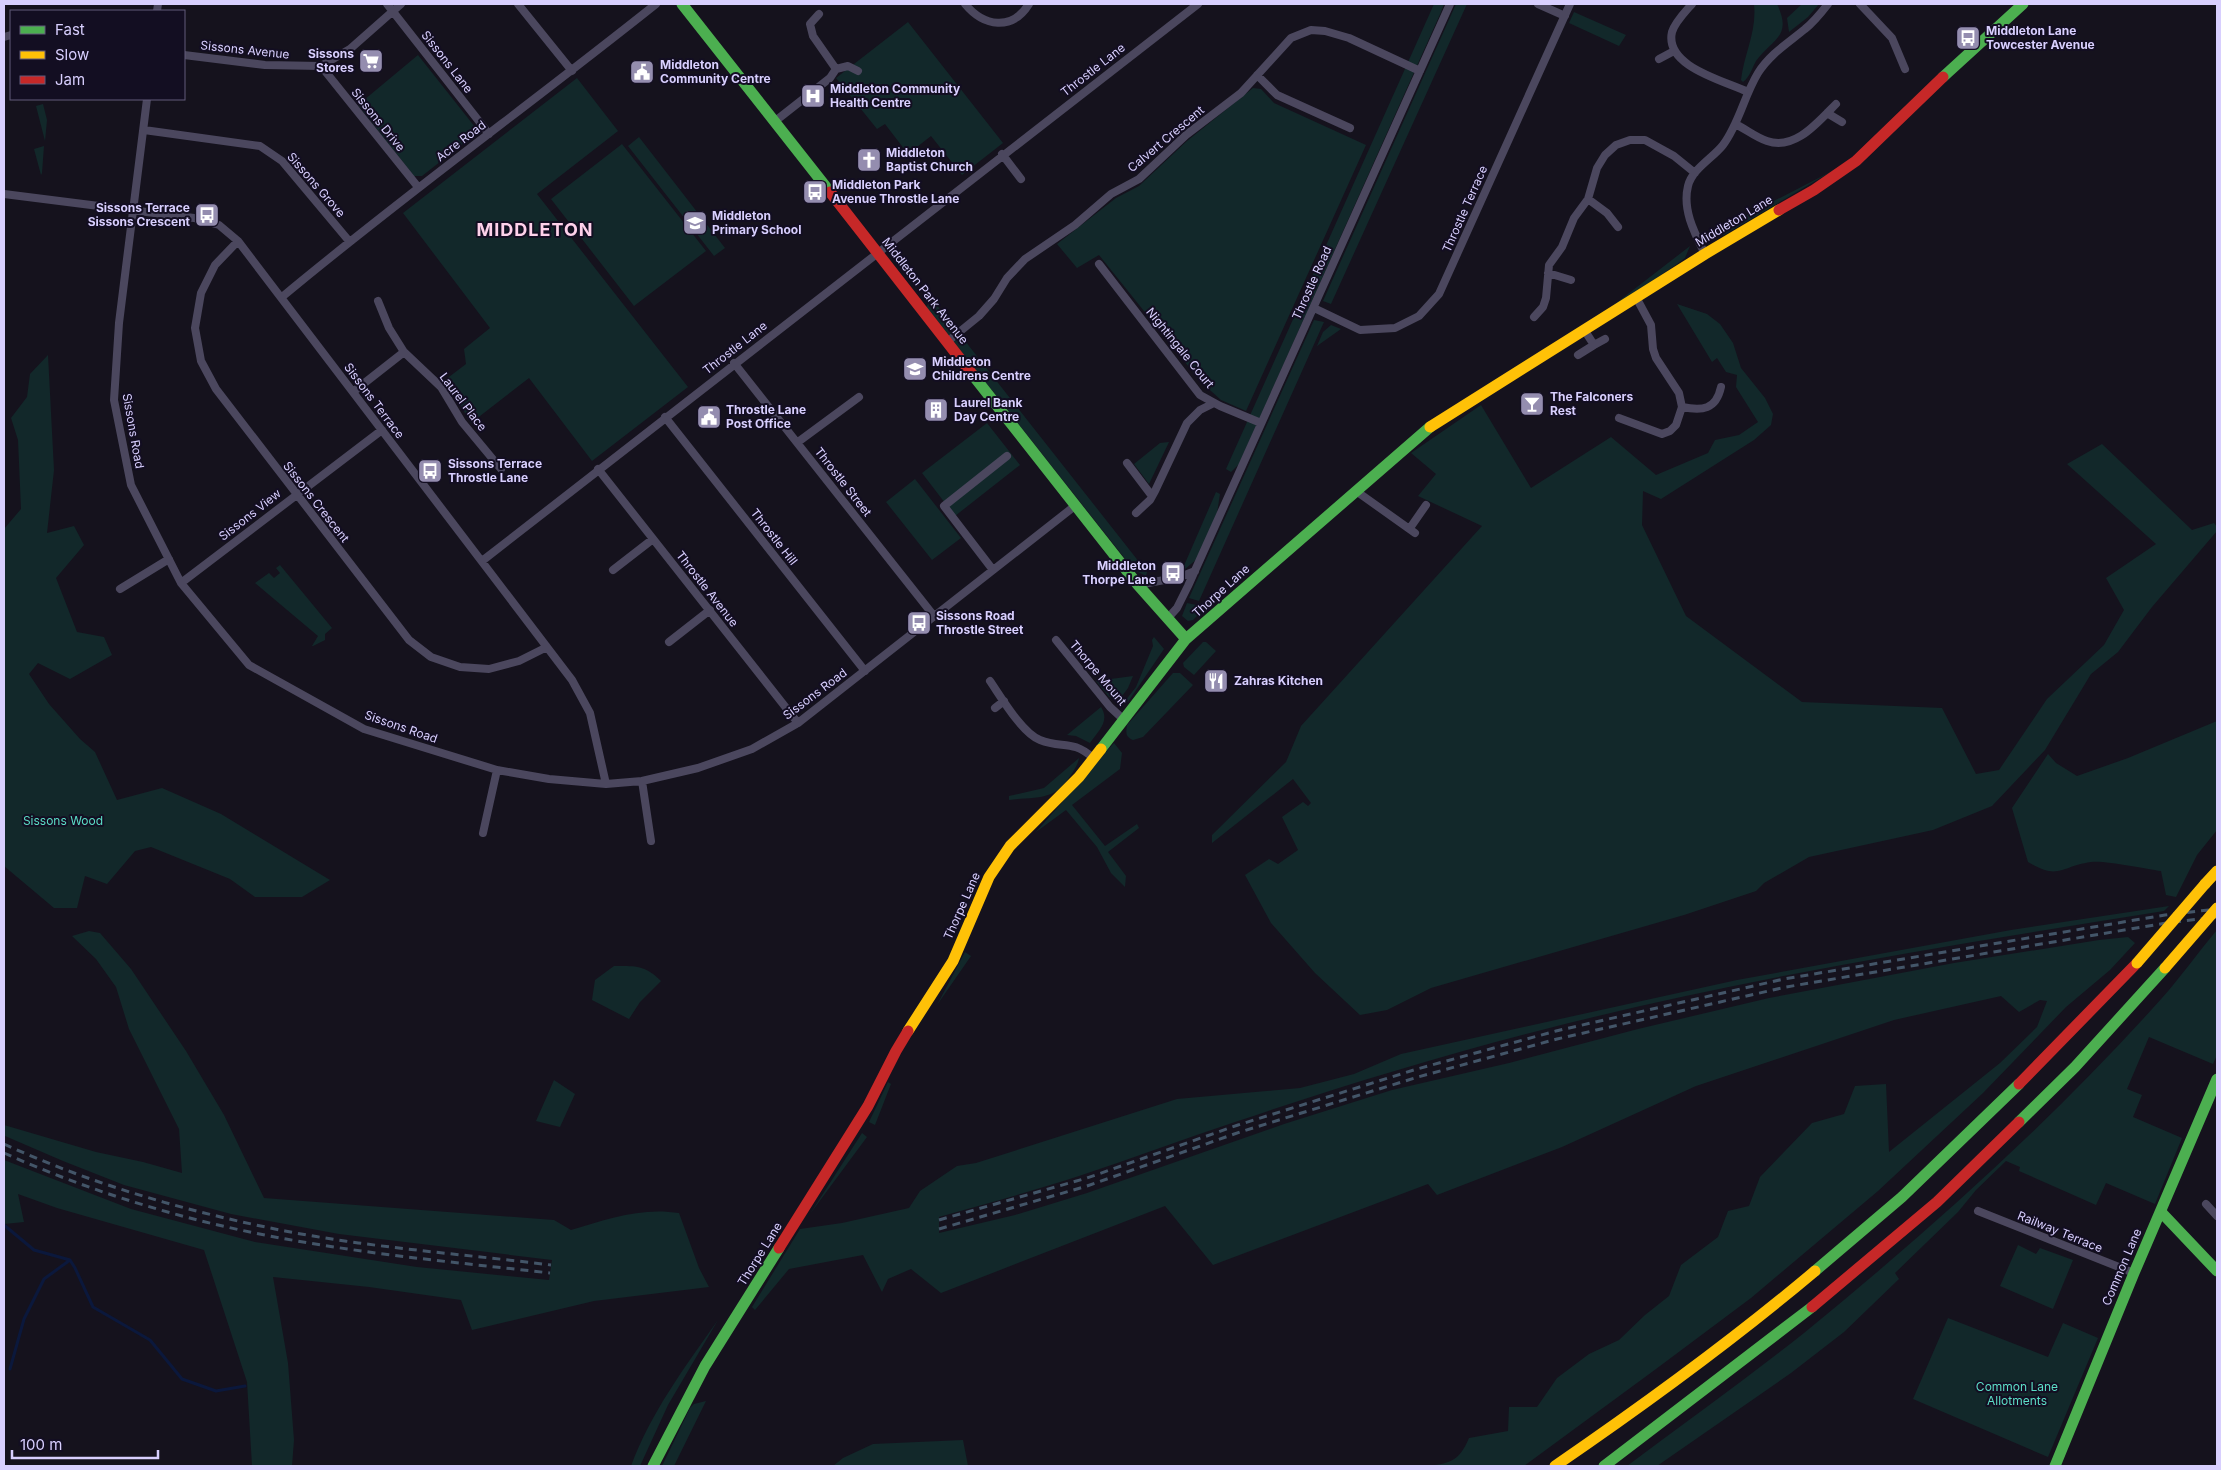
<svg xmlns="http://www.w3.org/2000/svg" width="2221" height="1470" font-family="Inter,sans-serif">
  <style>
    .green { fill: #12282a }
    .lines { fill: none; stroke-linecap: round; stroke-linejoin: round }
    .stream { stroke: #0b183c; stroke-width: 3 }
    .street { stroke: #4b475e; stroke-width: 8 }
    .fast { stroke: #4caf50; stroke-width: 11 }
    .slow { stroke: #ffc107; stroke-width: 11 }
    .jam { stroke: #c62828; stroke-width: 11 }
    .rail { stroke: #435568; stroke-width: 3; stroke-dasharray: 8 6; stroke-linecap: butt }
    .slow-bridge { stroke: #ffc107; stroke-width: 11 }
    .labels { text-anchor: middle; stroke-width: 4; stroke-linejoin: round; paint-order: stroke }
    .poi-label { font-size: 12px; font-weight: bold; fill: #d8cffe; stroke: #130e22; text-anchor: start }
    .street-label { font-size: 12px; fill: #d8cffe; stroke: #130e22 }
    .park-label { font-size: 12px; fill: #5cdec7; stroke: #130e22 }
    .district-label { font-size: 18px; font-weight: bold; letter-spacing: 1px; fill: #fed1ea; stroke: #130e22 }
  </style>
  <rect width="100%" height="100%" fill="#15121d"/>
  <!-- green -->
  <path class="green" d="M1434 4H1444L1441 12 1239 464 1231 472 1226 469Z
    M1456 4H1467L1331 304 1323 301Z
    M1754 4H1777C1793 37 1772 39 1756 61 1752 68 1750 77 1743 82L1741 80C1744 53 1757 32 1754 4Z
    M1802 4H1819L1808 17 1789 32 1787 18Z
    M1574 12 1626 35 1619 46 1569 23Z
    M908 22 1003 143 962 175 931 136 908 154 885 124 877 129 836 78Z
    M418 55 475 127 473 136 422 176H414L358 105Z
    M577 78 618 131 537 194 688 387 592 461 529 378 471 423 445 380 466 364 464 349 490 328 403 213Z
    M1253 88 1261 89 1274 103 1366 145 1246 411 1221 400 1201 382 1099 255 1077 268 1057 244 1116 198 1139 186 1187 141Z
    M43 104 47 120 45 141 36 106Z
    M639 137 725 248 714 256 628 146Z
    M622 144 706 251 634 306 551 199Z
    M44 146 42 173 41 175 34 149Z
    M1834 170 1724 235 1713 237 1708 235Z
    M1690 246 1685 258 1677 264 1593 321Z
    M932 299 1147 572 1146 576 1134 570 926 307Z
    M1677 304 1707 314 1720 324 1733 343 1741 368 1765 398 1773 414 1771 425 1754 440 1661 499 1643 491 1642 525 1686 616 1802 702 1942 708 1976 774 1999 770 2047 699 2104 645 2124 610 2106 578 2156 544 2067 464 2102 444 2192 530 2214 523 2217 527V531L2152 607 2118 652 2091 674 2045 750 1992 806 1933 830 1809 857 1764 883 1756 891 1684 915 1431 988 1387 1010 1360 1015 1315 973 1271 923 1245 875 1269 859 1278 864 1298 850 1282 817 1303 802 1308 806 1311 803 1293 779 1212 843V835L1286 762 1301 726 1482 526 1418 496 1436 474 1411 453 1481 405 1531 488 1611 437 1656 475 1708 453 1715 440 1739 435 1758 422 1736 387 1737 375 1726 372 1717 358 1712 362Z
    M1314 320 1324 322 1199 601 1189 598Z
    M1331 325 1341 329 1317 346 1323 332Z
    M48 355 54 470 47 533 74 526 84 545 56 578 77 632 104 637 112 655 70 679 38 663 29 674 49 704 80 739 95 752 117 800 162 788 221 814 330 880 302 897H255L230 879 151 847 135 851 107 884 85 876 77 908H54L4 866V529L21 509 18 440 11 418 27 397 30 374Z
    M987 423 1020 465 955 516 922 473Z
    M1169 442 1149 484 1134 464 1160 443Z
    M915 479 961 538 932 560 886 502Z
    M1216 492 1220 494 1217 513 1197 559 1185 569 1183 568Z
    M280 565 332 628 325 634V640L313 646H312L318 636 255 583 269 573 274 578 280 573 276 568Z
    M1187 603 1206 607 1193 620 1188 621 1182 616Z
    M1154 637 1164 649 1128 702 1125 701 1136 687 1153 646 1152 640Z
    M1203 642H1206L1216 651 1194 675 1184 667 1183 663Z
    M1173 673H1180L1193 685 1143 737 1133 740C1125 737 1126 732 1127 725Z
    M1133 676 1128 688 1119 700 1109 697 1096 681Z
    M1101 707C1110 721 1099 730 1090 743L1076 736 1067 735Z
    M2217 721V830L2197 855 2176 897 2166 895 2161 871C2146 869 2104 860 2091 862 2061 866 2059 881 2028 862L2012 808 2048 754 2056 763 2077 776 2128 758Z
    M1114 743 1122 753 1120 769 1072 805 1105 846 1137 824 1139 828 1108 852 1126 876 1125 887 1111 873 1097 847 1066 810 1036 832Z
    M1079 758C1078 768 1061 791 1051 794 1039 799 1022 798 1009 800V796L1044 788Z
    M2169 906 2164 911C1953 945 1741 978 1534 1032 1433 1058 1333 1089 1235 1122 1183 1139 1131 1159 1079 1176 1033 1191 985 1204 939 1217V1233L1015 1215 1087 1193 1284 1124 1392 1090 1509 1063 1638 1029 1769 998 1954 963 2099 940 2128 937 2135 943 2110 970 2066 1007 1983 1093 1878 1191 1751 1298 1656 1369 1524 1466H1424C1449 1464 1459 1462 1469 1438L1508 1431 1509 1407H1537L1557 1378 1589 1354 1619 1340 1645 1315 1669 1296 1681 1265 1718 1237 1728 1211 1749 1206 1760 1177 1812 1123 1844 1114 1855 1086 1886 1084 1889 1152 2000 1063 2037 1027 2047 1001 2040 1000 2019 1012 2001 996 1894 1020 1696 1086 1562 1147 1437 1195 1428 1184 1213 1265 1165 1206 941 1293 911 1269 888 1279 882 1292 863 1255 789 1269 755 1310 752 1307 800 1229 842 1223 909 1208 920 1191 957 1166 976 1163 1177 1099 1300 1088 1354 1074 1401 1054 1737 980 2011 930Z
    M2217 930V1055L2213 1064 2149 1037 2127 1089 2142 1095 2133 1117 2182 1138 2155 1204 2106 1183 2096 1205 2019 1171 2020 1167 2006 1161 1976 1190 1958 1212 1895 1273 1899 1279 1844 1332 1791 1373 1657 1466H1627C1686 1422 1746 1379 1804 1333 1930 1230 2053 1120 2162 998 2181 977 2198 952 2217 930Z
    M89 931 100 933 131 969 186 1051 224 1115 264 1198 554 1220 571 1230C607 1219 641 1207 679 1213L699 1268 709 1287 594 1301 472 1330 461 1300 369 1287 273 1277 288 1363 294 1440 292 1466H252L247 1382 204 1250 57 1208 18 1194 24 1222 4 1224V1160L131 1209 255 1242 417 1267 549 1280 552 1260 339 1234 231 1214 124 1185 63 1161 5 1136 4 1125 96 1152 143 1162 182 1173 179 1129 129 1029 116 987 96 959 72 936Z
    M965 952 971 956 937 1005Z
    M614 966C636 966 645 965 661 981L640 1002 629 1019 592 1000 595 980Z
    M554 1080 575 1094 560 1127 536 1121Z
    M888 1082 891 1084 875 1125 869 1122Z
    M862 1133 867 1137 810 1214Z
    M2018 1245 2036 1254 2040 1248 2073 1260 2053 1309 2000 1286Z
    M1948 1318 2048 1357 2063 1323 2098 1338 2048 1457 1913 1399Z
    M718 1320 668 1405 640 1466H631C651 1412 685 1367 718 1320Z
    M706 1401 674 1466H662L690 1408 694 1404Z
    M963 1440 968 1466H833L843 1458 873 1444Z"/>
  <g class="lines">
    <!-- stream -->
    <path class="stream" d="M4 1225 34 1250 70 1260 75 1268 93 1307 150 1340 182 1379 216 1391 245 1386
      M10 1369 24 1319 44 1279 70 1260"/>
    <!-- street -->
    <path class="street" d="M387 4 489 134
      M518 4 572 71
      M965 4C984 27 1012 31 1029 4
      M1538 4 1565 16
      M1692 4C1685 12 1675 22 1672 32 1664 67 1726 81 1748 92
      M1860 4 1892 38 1905 69
      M157 11 158 4
      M4 37 11 35
      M184 55 265 65 321 66 350 49 401 4
      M1659 59 1674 51
      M321 66 418 187
      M836 69 848 66 858 71
      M1257 75 1277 95 1350 128
      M147 99 119 323 114 400 131 485 181 583 249 665 364 729 497 770 549 779 606 784 642 781 698 768 752 749 798 723 1076 505
      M1827 113 1842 122
      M774 122 830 78 836 69 813 36 810 24 819 14
      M1735 124C1746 129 1755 137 1767 141 1795 151 1818 122 1836 104
      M144 130 260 146 282 161 349 241
      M1002 154 1021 179
      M4 194 194 218 219 225 238 241 572 680 590 713 606 784
      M1588 199 1607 213 1618 227
      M238 241 215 265 201 293 195 328 201 361 216 389 409 640 431 657 460 667 489 669 519 661 547 647
      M1705 254C1695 234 1682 210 1688 186 1692 169 1713 158 1723 145 1739 124 1744 96 1758 73 1770 54 1788 43 1805 29 1814 22 1821 13 1828 4
      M1099 264 1200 395 1220 406 1261 423
      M1548 273 1571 280
      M282 297C403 196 532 103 656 4
      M1314 308 1360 330 1395 328 1419 316 1439 294 1570 4
      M1534 317 1543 307 1546 298 1549 265 1562 247 1574 218 1588 199 1597 168 1605 155 1616 145 1630 140H1645L1674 156 1695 173
      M947 342 979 316 994 299 1007 278 1025 259 1075 225 1111 194 1139 179 1186 135 1241 93 1291 38 1311 30 1325 31 1349 38 1420 71
      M1594 345 1605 339
      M404 352 441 387 462 422 501 469
      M1578 355 1594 345 1585 331
      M734 363 934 616
      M353 392 404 352 389 328 378 301
      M1682 407C1702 411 1716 410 1721 387
      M665 417 865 671
      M1619 418 1662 434 1670 431 1676 425 1682 407 1679 393 1656 358 1653 349 1651 325 1637 299
      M798 442 859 397
      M1127 463 1152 496
      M598 469 798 723
      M1356 491 1415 533
      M1136 513 1150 500 1155 491 1187 423 1200 410 1214 403
      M1410 528 1426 505
      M482 561 1198 4
      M613 570 653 539
      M993 570 944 506 1007 456
      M181 583 382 430
      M1138 585 1180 577 1195 571
      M120 589 169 559
      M1167 619 1177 608 1188 586 1450 4
      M1056 640 1110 707 1123 719
      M669 642 710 610
      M990 681C1001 697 1022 733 1040 740 1062 749 1072 739 1093 758
      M995 708 1004 701
      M642 781 651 841
      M483 833 497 770
      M2206 1204 2217 1216
      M1978 1211 2134 1273"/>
    <!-- fast -->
    <path class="fast" d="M682 4 830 192
      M1943 77 2023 4
      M972 374 1138 585 1186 639
      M1101 749 1186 639 1430 427
      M2019 1122 2075 1067 2165 968
      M2161 1212 2217 1271
      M1815 1271 1902 1197 2019 1084
      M653 1466 705 1366 779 1248
      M1604 1466 1812 1307
      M2055 1466 2134 1273 2217 1079"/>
    <!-- slow -->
    <path class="slow" d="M1430 427 1705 254 1779 210
      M2205 884 2217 871
      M908 1031 953 961 989 877 1010 846 1079 777 1101 749
      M1555 1466C1644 1405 1732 1341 1815 1271"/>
    <!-- jam -->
    <path class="jam" d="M830 192 972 374
      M1779 210 1814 190 1856 161 1943 77
      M2019 1084 2137 963
      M779 1248 868 1106 896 1051 908 1031
      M1812 1307 1937 1202 2019 1122"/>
    <!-- rail -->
    <path class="rail" d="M4 1144C93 1185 189 1212 285 1231 373 1248 463 1254 551 1265
      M4 1153C93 1193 190 1222 286 1239 374 1255 462 1263 550 1273
      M939 1220 1087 1178 1238 1125 1417 1069 1556 1031 1784 979 2165 915 2217 909
      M939 1229 1087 1186 1240 1132 1418 1077 1557 1039 1786 987 2166 923 2217 917"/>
    <!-- slow-bridge -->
    <path class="slow-bridge" d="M2137 963 2205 884
      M2165 968 2217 908"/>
  </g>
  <!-- icons -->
  <defs>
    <symbol id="bus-square" viewBox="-11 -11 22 22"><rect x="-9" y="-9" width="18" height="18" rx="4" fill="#948daf" stroke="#130e22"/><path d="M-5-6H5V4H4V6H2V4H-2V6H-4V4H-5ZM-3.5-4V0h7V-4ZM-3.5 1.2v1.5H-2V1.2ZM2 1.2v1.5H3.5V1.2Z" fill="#fff"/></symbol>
    <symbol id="supermarket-square" viewBox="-11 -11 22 22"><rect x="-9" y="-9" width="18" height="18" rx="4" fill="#948daf" stroke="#130e22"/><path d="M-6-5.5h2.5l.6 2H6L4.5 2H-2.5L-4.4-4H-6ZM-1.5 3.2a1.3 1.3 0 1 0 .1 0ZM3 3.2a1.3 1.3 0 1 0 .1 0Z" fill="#fff"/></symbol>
    <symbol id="civic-square" viewBox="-11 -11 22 22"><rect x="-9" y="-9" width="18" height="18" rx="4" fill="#948daf" stroke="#130e22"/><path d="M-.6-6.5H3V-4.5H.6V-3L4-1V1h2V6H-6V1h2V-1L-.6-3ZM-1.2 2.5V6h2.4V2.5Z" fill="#fff"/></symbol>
    <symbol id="hospital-square" viewBox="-11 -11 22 22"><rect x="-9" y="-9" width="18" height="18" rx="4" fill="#948daf" stroke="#130e22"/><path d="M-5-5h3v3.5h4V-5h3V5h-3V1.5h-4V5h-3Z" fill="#fff"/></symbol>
    <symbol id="church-square" viewBox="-11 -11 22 22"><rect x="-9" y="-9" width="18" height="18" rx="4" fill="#948daf" stroke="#130e22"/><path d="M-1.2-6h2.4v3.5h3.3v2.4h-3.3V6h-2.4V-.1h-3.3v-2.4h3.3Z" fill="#fff"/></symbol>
    <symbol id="school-square" viewBox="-11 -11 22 22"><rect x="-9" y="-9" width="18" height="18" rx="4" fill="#948daf" stroke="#130e22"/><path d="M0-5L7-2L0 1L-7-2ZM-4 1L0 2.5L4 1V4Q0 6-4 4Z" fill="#fff"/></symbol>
    <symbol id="bar-square" viewBox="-11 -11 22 22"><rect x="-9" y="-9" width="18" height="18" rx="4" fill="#948daf" stroke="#130e22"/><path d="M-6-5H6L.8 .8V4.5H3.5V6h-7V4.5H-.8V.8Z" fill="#fff"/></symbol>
    <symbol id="building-square" viewBox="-11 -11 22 22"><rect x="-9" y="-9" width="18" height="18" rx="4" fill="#948daf" stroke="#130e22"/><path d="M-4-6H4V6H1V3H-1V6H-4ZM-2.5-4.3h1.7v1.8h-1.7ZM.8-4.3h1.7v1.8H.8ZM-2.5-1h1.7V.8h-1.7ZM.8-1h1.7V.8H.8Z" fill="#fff"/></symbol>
    <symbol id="restaurant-square" viewBox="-11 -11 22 22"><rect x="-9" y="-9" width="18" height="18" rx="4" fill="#948daf" stroke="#130e22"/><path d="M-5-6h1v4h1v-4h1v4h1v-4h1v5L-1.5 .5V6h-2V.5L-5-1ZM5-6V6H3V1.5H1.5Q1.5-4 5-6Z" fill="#fff"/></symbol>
  </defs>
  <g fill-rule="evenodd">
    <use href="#bus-square" x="1954" y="24" width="28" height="28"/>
    <use href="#supermarket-square" x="357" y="47" width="28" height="28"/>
    <use href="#civic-square" x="628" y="58" width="28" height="28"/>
    <use href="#hospital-square" x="799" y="82" width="28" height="28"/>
    <use href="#church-square" x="855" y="146" width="28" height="28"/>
    <use href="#bus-square" x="801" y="178" width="28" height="28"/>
    <use href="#bus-square" x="193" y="201" width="28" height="28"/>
    <use href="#school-square" x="681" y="209" width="28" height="28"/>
    <use href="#school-square" x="901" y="355" width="28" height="28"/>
    <use href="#bar-square" x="1518" y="390" width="28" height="28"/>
    <use href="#building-square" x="922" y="396" width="28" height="28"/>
    <use href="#civic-square" x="695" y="403" width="28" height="28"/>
    <use href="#bus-square" x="416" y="457" width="28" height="28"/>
    <use href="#bus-square" x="1159" y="559" width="28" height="28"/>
    <use href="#bus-square" x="905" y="609" width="28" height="28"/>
    <use href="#restaurant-square" x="1202" y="667" width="28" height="28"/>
  </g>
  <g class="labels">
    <!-- poi labels -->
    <g class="poi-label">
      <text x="1986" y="35">Middleton Lane<tspan x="1986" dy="14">Towcester Avenue</tspan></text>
      <text x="354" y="58" text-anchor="end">Sissons<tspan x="354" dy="14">Stores</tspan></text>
      <text x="660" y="69">Middleton<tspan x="660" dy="14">Community Centre</tspan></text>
      <text x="830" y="93">Middleton Community<tspan x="830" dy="14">Health Centre</tspan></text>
      <text x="886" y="157">Middleton<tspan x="886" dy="14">Baptist Church</tspan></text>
      <text x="832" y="189">Middleton Park<tspan x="832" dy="14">Avenue Throstle Lane</tspan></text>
      <text x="190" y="212" text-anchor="end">Sissons Terrace<tspan x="190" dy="14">Sissons Crescent</tspan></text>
      <text x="712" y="220">Middleton<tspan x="712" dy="14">Primary School</tspan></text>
      <text x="932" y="366">Middleton<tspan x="932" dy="14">Childrens Centre</tspan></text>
      <text x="1550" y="401">The Falconers<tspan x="1550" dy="14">Rest</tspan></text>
      <text x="954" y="407">Laurel Bank<tspan x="954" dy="14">Day Centre</tspan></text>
      <text x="726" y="414">Throstle Lane<tspan x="726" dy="14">Post Office</tspan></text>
      <text x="448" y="468">Sissons Terrace<tspan x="448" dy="14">Throstle Lane</tspan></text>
      <text x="1156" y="570" text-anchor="end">Middleton<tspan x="1156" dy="14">Thorpe Lane</tspan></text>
      <text x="936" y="620">Sissons Road<tspan x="936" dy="14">Throstle Street</tspan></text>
      <text x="1234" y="685">Zahras Kitchen</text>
    </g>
    <!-- street labels -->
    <g class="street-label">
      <text transform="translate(245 50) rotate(6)" y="4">Sissons Avenue</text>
      <text transform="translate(447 62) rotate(52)" y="4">Sissons Lane</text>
      <text transform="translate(1093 70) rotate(-38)" y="4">Throstle Lane</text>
      <text transform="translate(378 120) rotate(51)" y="4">Sissons Drive</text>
      <text transform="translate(1166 139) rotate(-40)" y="4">Calvert Crescent</text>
      <text transform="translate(461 141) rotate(-37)" y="4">Acre Road</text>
      <text transform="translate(316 185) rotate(49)" y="4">Sissons Grove</text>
      <text transform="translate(1465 209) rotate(-66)" y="4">Throstle Terrace</text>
      <text transform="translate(1734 221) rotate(-31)" y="4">Middleton Lane</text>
      <text transform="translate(1312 283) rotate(-66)" y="4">Throstle Road</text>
      <text transform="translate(925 291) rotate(52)" y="4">Middleton Park Avenue</text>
      <text transform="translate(735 348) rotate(-38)" y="4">Throstle Lane</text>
      <text transform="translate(1180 348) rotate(51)" y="4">Nightingale Court</text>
      <text transform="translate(374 401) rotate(53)" y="4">Sissons Terrace</text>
      <text transform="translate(463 402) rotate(53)" y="4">Laurel Place</text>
      <text transform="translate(133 431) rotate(80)" y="4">Sissons Road</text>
      <text transform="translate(843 482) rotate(52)" y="4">Throstle Street</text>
      <text transform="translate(316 502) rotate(52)" y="4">Sissons Crescent</text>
      <text transform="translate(250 515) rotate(-38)" y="4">Sissons View</text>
      <text transform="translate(774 537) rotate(52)" y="4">Throstle Hill</text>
      <text transform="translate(707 589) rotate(52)" y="4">Throstle Avenue</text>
      <text transform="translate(1221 591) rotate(-42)" y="4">Thorpe Lane</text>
      <text transform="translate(1098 673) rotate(50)" y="4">Thorpe Mount</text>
      <text transform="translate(815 694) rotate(-37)" y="4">Sissons Road</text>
      <text transform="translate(401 727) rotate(19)" y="4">Sissons Road</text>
      <text transform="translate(962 906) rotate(-66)" y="4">Thorpe Lane</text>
      <text transform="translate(2060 1232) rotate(22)" y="4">Railway Terrace</text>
      <text transform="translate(760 1254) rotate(-58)" y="4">Thorpe Lane</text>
      <text transform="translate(2122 1267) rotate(-67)" y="4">Common Lane</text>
    </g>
    <!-- park labels -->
    <g class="park-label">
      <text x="63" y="825">Sissons Wood</text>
      <text x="2017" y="1391">Common Lane<tspan x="2017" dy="14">Allotments</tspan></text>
    </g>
    <!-- district labels -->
    <g class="district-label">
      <text x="535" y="236">MIDDLETON</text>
    </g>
  </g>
  <!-- border -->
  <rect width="2221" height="1470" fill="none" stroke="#d8cffe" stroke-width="10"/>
  <!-- legend -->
  <rect x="10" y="10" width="175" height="90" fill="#130e22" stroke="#625b7a"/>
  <rect x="20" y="26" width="25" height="8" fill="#4caf50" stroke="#625b7a"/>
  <text x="55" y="35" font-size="15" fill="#d8cffe">Fast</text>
  <rect x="20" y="51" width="25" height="8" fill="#ffc107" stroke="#625b7a"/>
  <text x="55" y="60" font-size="15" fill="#d8cffe">Slow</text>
  <rect x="20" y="76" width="25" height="8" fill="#c62828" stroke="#625b7a"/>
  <text x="55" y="85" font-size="15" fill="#d8cffe">Jam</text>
  <!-- scale -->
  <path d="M12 1450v8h146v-8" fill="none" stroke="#d8cffe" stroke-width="2.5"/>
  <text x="20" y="1450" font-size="15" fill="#d8cffe" stroke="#130e22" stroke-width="4" paint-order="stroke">100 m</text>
</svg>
